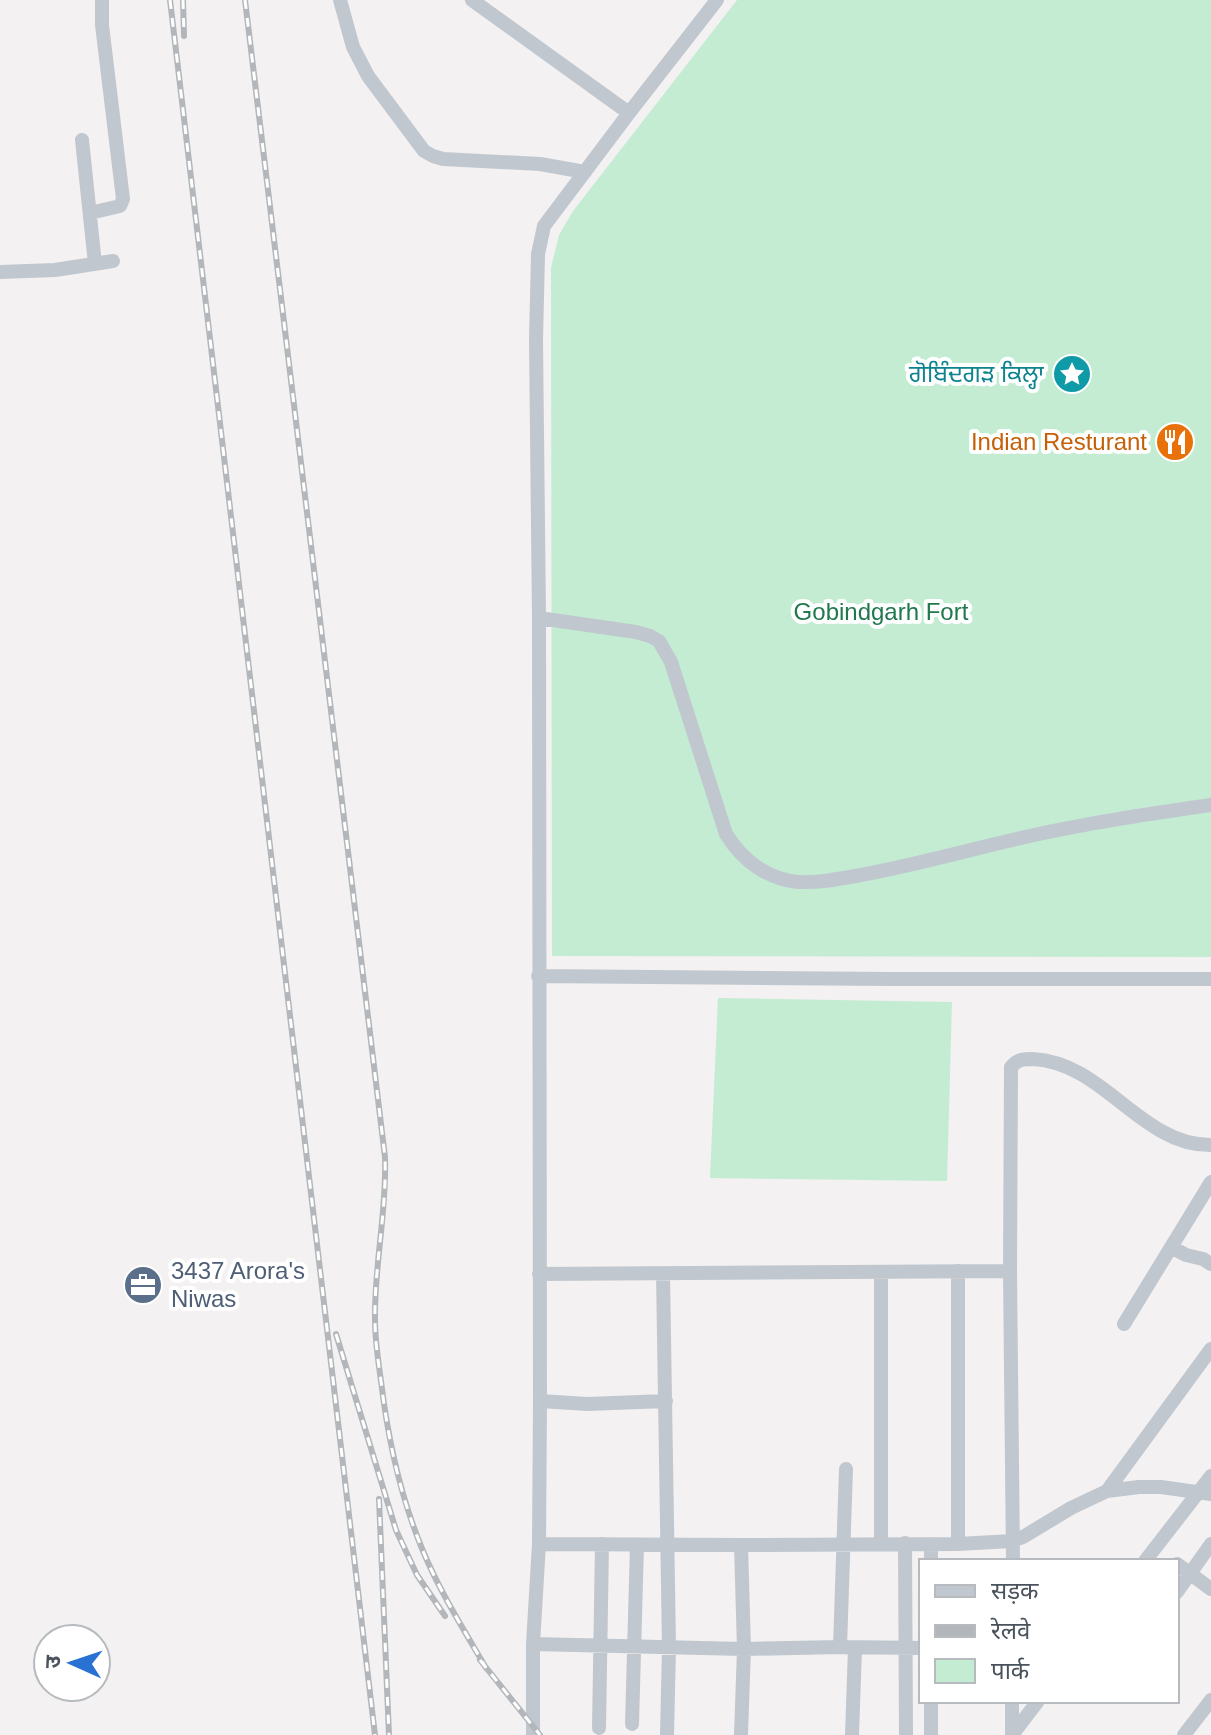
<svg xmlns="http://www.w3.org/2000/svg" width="1211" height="1735" font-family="Arial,'Noto Sans Devanagari','Noto Sans Gurmukhi',sans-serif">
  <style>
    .green { fill: #c3ecd3 }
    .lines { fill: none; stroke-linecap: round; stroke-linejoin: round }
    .minor { stroke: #c0c7ce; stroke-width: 14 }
    .rail-casing { stroke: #b3b6ba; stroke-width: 6 }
    .rail { stroke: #fff; stroke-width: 3; stroke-dasharray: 9; stroke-linecap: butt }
    .labels { text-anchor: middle; stroke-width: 8; stroke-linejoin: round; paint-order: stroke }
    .culture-label { font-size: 24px; fill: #0d838f; stroke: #fff; text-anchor: end }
    .food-label { font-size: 24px; fill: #c56008; stroke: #fff; text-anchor: end }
    .park-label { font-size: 24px; fill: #20784d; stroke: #fff }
    .service-label { font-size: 24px; fill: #4e5e75; stroke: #fff; text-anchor: start }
  </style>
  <rect width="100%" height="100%" fill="#f3f1f1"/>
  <!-- green -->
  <path class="green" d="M737 0H1211V957L552 956 551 268 559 235 573 211Z
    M718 998 952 1002 947 1181 710 1178Z"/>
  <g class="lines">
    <!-- minor -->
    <path class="minor" d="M340 0 353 47 368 76 424 151 433 156 443 159 540 164 585 172
      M472 0 629 113
      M82 140 95 264
      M90 213 120 206 123 199 102 25V0
      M0 272 55 270 113 261
      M539 618 636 632 650 636 659 641 671 662 726 834C742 860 768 880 799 882 821 883 844 878 866 874 919 864 972 849 1025 837 1087 823 1149 814 1211 805
      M538 976 892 979H1211
      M1171 1247 1186 1255 1203 1259 1211 1264
      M958 1271V1544
      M539 1274 1010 1271
      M663 1274 669 1647 667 1735
      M1124 1324 1211 1182
      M540 1401 587 1404 666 1401
      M1107 1491 1211 1349
      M905 1543 906 1735
      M539 1544 741 1545 958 1544 1012 1541 1023 1537 1071 1508 1107 1491 1139 1487H1161L1211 1494
      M881 1544V1272
      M931 1544V1561
      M741 1545 744 1649 741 1735
      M1013 1561 1010 1271 1011 1067C1018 1059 1023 1059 1033 1059 1087 1062 1119 1108 1163 1132 1177 1140 1195 1145 1211 1145
      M1145 1561 1211 1476
      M1177 1564 1211 1589
      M1177 1592 1211 1544
      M533 1644 744 1649 840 1647 921 1648
      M840 1647 846 1469
      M632 1724 637 1545
      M599 1728 602 1544
      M533 1735V1644L539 1544 540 1401 539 618 536 340 538 254 544 226 629 113 717 0
      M852 1735 855 1648
      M931 1735V1701
      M1012 1735 1038 1701
      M1012 1735V1701
      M1184 1735 1211 1700"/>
    <defs>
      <path id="rail" d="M170 0 375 1735
        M183 0 184 36
        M245 0 385 1157C387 1212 374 1265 375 1320 375 1340 378 1360 381 1381 388 1440 400 1496 423 1551 440 1592 464 1630 486 1668
        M336 1334 396 1530 417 1575 445 1616
        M379 1499 389 1735
        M480 1660 540 1735"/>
    </defs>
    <!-- rail casing -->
    <use href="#rail" class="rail-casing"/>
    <!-- rail -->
    <use href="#rail" class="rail"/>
  </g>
  <!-- icons -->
  <defs>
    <symbol id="sight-disc" viewBox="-11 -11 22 22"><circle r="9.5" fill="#0f9aa8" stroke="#fff"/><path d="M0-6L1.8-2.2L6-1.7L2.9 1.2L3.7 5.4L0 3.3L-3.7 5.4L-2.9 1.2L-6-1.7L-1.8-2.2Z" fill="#fff"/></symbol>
    <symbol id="restaurant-disc" viewBox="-11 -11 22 22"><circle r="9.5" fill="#e8710a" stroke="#fff"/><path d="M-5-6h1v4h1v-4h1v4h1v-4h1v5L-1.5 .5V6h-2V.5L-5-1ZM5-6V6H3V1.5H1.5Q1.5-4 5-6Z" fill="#fff"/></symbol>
    <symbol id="office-disc" viewBox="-11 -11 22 22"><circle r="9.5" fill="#5c6f8a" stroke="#fff"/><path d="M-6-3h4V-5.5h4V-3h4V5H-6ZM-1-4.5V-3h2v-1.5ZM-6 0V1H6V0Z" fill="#fff"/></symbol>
  </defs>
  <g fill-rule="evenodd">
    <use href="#sight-disc" x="1050" y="352" width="44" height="44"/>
    <use href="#restaurant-disc" x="1153" y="420" width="44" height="44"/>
    <use href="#office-disc" x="121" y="1263" width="44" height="44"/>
  </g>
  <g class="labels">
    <!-- culture labels -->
    <g class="culture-label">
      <text x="1044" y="382">ਗੋਬਿੰਦਗੜ ਕਿਲ੍ਹਾ</text>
    </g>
    <!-- food labels -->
    <g class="food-label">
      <text x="1147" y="450">Indian Resturant</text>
    </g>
    <!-- park labels -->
    <g class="park-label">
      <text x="881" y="620">Gobindgarh Fort</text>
    </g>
    <!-- service labels -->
    <g class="service-label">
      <text x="171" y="1279">3437 Arora's<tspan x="171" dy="28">Niwas</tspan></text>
    </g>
  </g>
  <!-- legend -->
  <rect x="919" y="1559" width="260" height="144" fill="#ffffff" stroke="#b7babe" stroke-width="2"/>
  <rect x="935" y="1585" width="40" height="12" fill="#c0c7ce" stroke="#b7babe" stroke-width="2"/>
  <text x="991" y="1599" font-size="24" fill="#4a535c">सड़क</text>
  <rect x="935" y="1625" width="40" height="12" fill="#b3b6ba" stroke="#b7babe" stroke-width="2"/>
  <text x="991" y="1639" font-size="24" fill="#4a535c">रेलवे</text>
  <rect x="935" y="1659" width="40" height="24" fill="#c3ecd3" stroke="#b7babe" stroke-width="2"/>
  <text x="991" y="1679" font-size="24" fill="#4a535c">पार्क</text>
  <!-- north arrow -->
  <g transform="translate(72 1663) rotate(273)"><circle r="38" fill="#ffffff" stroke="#b7babe" stroke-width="2"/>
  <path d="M0-6L14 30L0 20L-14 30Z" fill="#2972d4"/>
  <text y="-12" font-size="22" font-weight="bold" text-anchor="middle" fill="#4a535c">उ</text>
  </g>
</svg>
